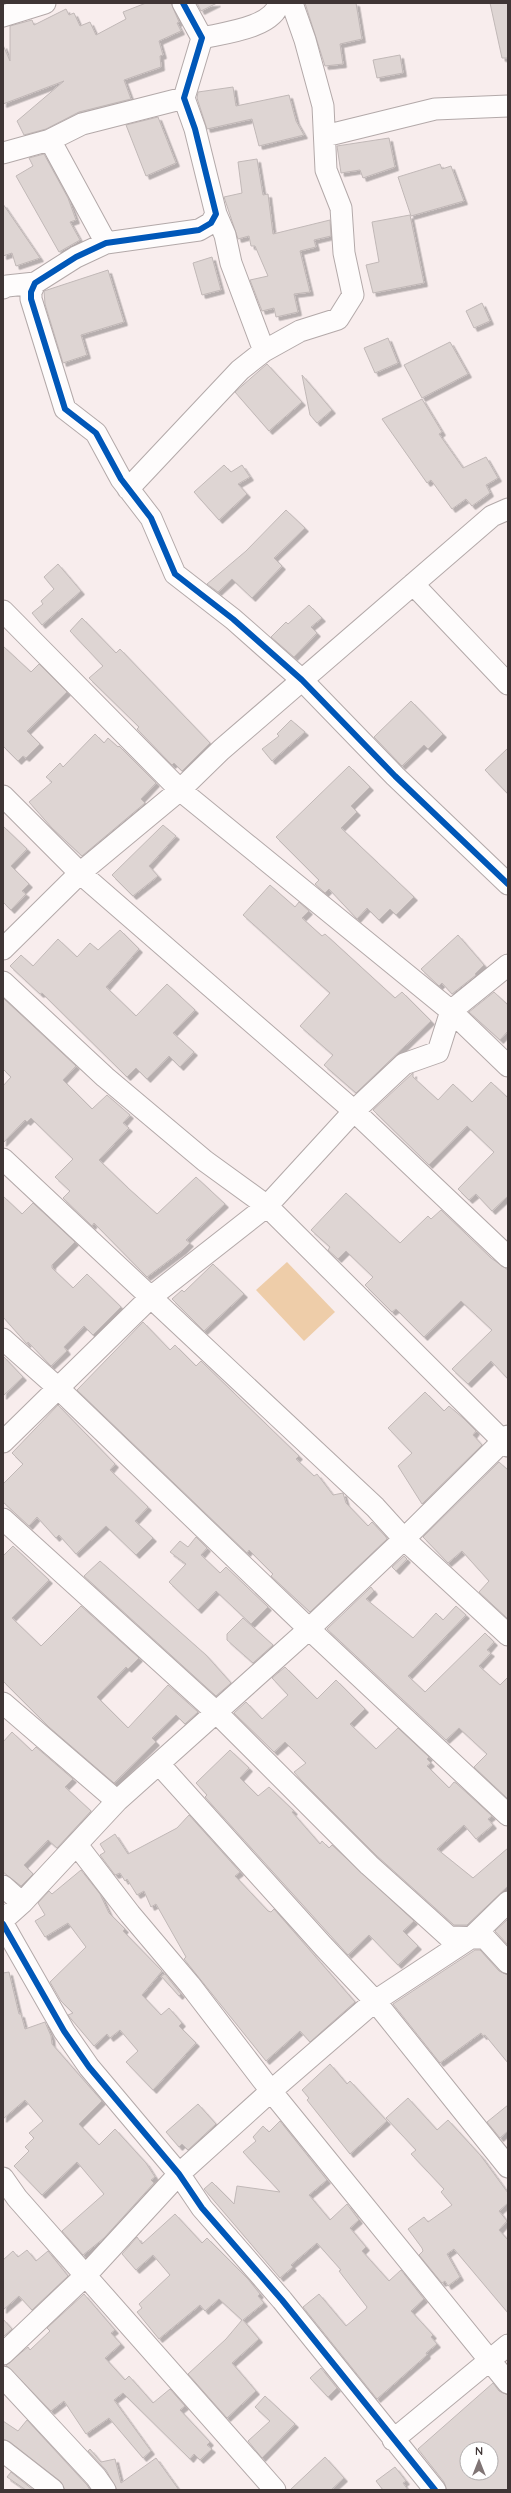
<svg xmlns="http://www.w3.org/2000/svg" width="511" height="2493" font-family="Quicksand,sans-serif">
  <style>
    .green { fill: #eecda9 }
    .building { fill: #ded5d3; stroke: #c1b8b7; fill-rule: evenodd; filter: url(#shadow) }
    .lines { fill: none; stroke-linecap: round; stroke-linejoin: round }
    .street-casing { stroke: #b3a9a9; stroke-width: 23 }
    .street { stroke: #fefcfc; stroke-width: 21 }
    .cycleway-casing { stroke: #fff; stroke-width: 8 }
    .cycleway { stroke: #0057b8; stroke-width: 6 }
  </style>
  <defs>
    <filter id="shadow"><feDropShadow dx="3.5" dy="3.5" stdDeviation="0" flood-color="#0004"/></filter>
  </defs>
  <rect width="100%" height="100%" fill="#f8eded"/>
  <!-- green -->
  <path class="green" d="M287 1262 335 1312 304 1341 256 1290Z"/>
  <!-- building -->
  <path class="building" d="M146 3H171L179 22 177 23 181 31 159 41 163 55 160 56 161 67 124 80 131 99 79 112 46 129 24 135 17 121 64 81 3 104V45L10 61V26L32 20 34 25 66 9 69 15 74 13 80 26 90 22 96 35 126 19 123 12Z
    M197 3H217L201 11Z
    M305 3H356L362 39 340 44 343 64 325 66Z
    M490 3H508V58H502Z
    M400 55 403 73 377 78 373 60Z
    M233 87 236 106 289 95 296 121 304 135 259 146 252 119 207 129 197 98 198 92Z
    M158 117 176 163 146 176 126 125Z
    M389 138 395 167 363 178 360 170 341 173 337 146Z
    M44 154 68 198 76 220 70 222 80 240 59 252 16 176 33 166 29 158Z
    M257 159 263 195 268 194 273 234 330 220 331 236 314 240 316 247 300 251 310 292 294 294 298 312 276 317 274 308 262 311 250 280 268 276 255 246H251L249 236 238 239 224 197 242 193 238 162Z
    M440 164 442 169 451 166 464 201 411 216 398 177Z
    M3 204 40 258 16 266 12 253 3 256Z
    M410 215 424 283 373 293 366 265 379 262 372 222Z
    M212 257 221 290 202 295 193 263Z
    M108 270 124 322 81 335 87 355 63 363 45 304 44 291Z
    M482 303 490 321 474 328 466 311Z
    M388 338 398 363 375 373 364 348Z
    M450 342 468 374 422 398 404 365Z
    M267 364 302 402 269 431 235 392Z
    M302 375 332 410 317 423 310 415Z
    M422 399 442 432 439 434 463 468 486 457 498 478 486 485 490 493 472 506 466 499 452 509 431 480 427 483 382 419Z
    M224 465 231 472 242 465 250 477 238 484 247 494 219 520 194 492Z
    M286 510 305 528 274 558 282 566 252 598 232 579 218 592 207 584 246 551Z
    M58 564 81 591 42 625 32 613 43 604 41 601 54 589 44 577Z
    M309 605 322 618 311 627 317 633 294 657 271 637 286 622 288 624Z
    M82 618 116 653 120 649 210 743 182 771 174 763 172 765 137 729 139 727 89 678 103 666 70 631Z
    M3 646 31 672 39 664 67 692 27 731 40 744 26 758 23 756 18 761 3 746Z
    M411 701 443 734 428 749 424 745 402 766 374 737Z
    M291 720 305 732 272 761 262 749 279 736 277 734Z
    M95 734 104 743 108 738 118 747 119 746 156 783 141 799 145 803 82 856 52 828 29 802 52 782 46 777 60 763 63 767Z
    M508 748V794L485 770Z
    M349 766 370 787 351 806 357 812 341 828 414 897 396 915 390 909 379 920 367 908 357 919 329 889 325 893 315 884 319 880 276 837Z
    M163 825 176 836 149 866 158 876 133 896 112 875Z
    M3 826 27 849 11 866 29 884 22 891 26 894 11 910 3 902Z
    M270 885 295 907 299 902 309 911 302 918 322 936 325 934 395 998 402 992 431 1021 356 1093 324 1065 333 1055 300 1026 330 993 243 915Z
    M120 930 139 949 106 987 136 1016 167 984 195 1010 173 1033 194 1052 180 1067 169 1056 147 1079 136 1068 127 1077 42 993 40 994 10 966 21 955 33 966 58 939 77 957 90 943 98 950Z
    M458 935 484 965 475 974 476 975 452 994 442 983 439 986 421 969Z
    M494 992 508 1005V1031L500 1040 469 1012Z
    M3 998 76 1066 63 1080 92 1109 107 1095 130 1115 123 1123 129 1128 99 1160 128 1188 157 1214 196 1177 225 1204 186 1240 190 1243 183 1250 147 1277 94 1223 92 1226 63 1198 70 1191 55 1177 73 1159 31 1118 27 1122 25 1120 3 1143V1086L11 1077 3 1069Z
    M413 1073V1077L438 1100 453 1084 472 1102 491 1082 508 1098V1196L492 1211 476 1194 469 1200 458 1189 494 1152 467 1126 429 1165 373 1110Z
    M346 1193 400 1243 428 1216 431 1219 441 1210 491 1258 508 1270V1379L491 1361 468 1384 452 1369 492 1330 461 1301 424 1337 396 1309 392 1312 365 1285 373 1277 346 1251 338 1259 328 1250 330 1247 311 1230Z
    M3 1196 22 1214 33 1203 75 1242 52 1265V1268L73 1288 87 1274 121 1307 93 1335 84 1326 64 1347 67 1351 51 1366 28 1342 27 1344 3 1317Z
    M213 1264 244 1294 204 1331 172 1299 182 1290 184 1292Z
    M143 1322 170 1350 175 1345 196 1366 201 1361 299 1456 296 1459 314 1476 317 1474 333 1495 343 1493 346 1503 368 1526 372 1522 386 1537 387 1539 310 1612 271 1576 273 1574 249 1550 247 1553 77 1390Z
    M3 1356 23 1377 3 1396Z
    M425 1392 444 1411 449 1406 463 1418 476 1431 473 1435 482 1445 422 1504 398 1466 412 1453 388 1428Z
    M58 1405 115 1464 110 1470 148 1507 135 1521 153 1538 136 1555 106 1526 76 1554 59 1535 56 1538 37 1517 29 1526 3 1502V1484L23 1464 12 1453Z
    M499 1462 508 1470V1619L479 1592 489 1581 462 1551 448 1563 423 1537Z
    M196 1537 207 1548 201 1555 220 1573 226 1567 268 1607 251 1624 216 1591 198 1610 169 1582 186 1564 170 1552 180 1541 188 1547Z
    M13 1546 49 1580 12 1618 41 1646 81 1606 139 1658 128 1669 126 1667 97 1697 128 1728 168 1685 198 1712 185 1724 176 1715 152 1738 156 1742 114 1783 49 1727 3 1681V1556Z
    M404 1556 407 1559 396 1571 392 1567Z
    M100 1561 206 1655 231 1683 216 1696 84 1576Z
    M371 1587 374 1591 366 1599 413 1638 436 1613 443 1620 456 1606 466 1615 408 1676 425 1692 485 1633 494 1642 487 1650 491 1653 479 1666 500 1685 508 1677V1799L474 1767 487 1754 459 1728 446 1740 327 1629Z
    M243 1618 273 1645 253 1663 227 1640V1634Z
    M285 1667 317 1699 336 1680 365 1709 350 1724 376 1749 398 1728 429 1757 427 1759 431 1763 427 1766 449 1788 454 1782 456 1783 492 1816 488 1819 493 1825 476 1839 464 1825 437 1849 473 1878 508 1848V1886L467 1925H454L377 1856 301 1780 294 1772 306 1763 285 1742 274 1752 234 1713 246 1702 262 1719 288 1695 272 1678Z
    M12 1732 32 1751 36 1747 73 1779 65 1787 91 1811 57 1848 48 1840 24 1865 33 1874 21 1886 3 1872V1742Z
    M230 1750 249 1768 240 1778 258 1796 269 1787 294 1811 292 1812 320 1844 322 1841 329 1848 332 1845 414 1921 403 1931 418 1946 398 1965 369 1935 348 1955 205 1797 207 1795 196 1783Z
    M189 1815 240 1872 235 1876 268 1911 271 1912 274 1909 355 2002 310 2042 300 2031 266 2061 184 1959 186 1957 156 1904 151 1907 144 1891 137 1895 127 1879 125 1881 120 1873 115 1875 100 1855 105 1852 100 1844 115 1834 128 1854 177 1828Z
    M81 1870 100 1894 109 1913 125 1929 123 1931 162 1971 142 1995 161 2015 169 2008 182 2023 179 2026 196 2043 153 2090 126 2062 138 2051 120 2030 110 2038 107 2034 94 2046 72 2020 68 2015 73 2013 61 2001 50 1982 86 1947 68 1923 45 1937 35 1921 45 1915 38 1903 49 1891 52 1894Z
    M508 1919V1945L495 1931Z
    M475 1950H480L499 1971 508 1975V2063L485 2035 483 2036 481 2033 440 2063 393 2004Z
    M9 1972 19 2014H21L25 2029 45 2022 51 2036 52 2044 102 2101 79 2124 99 2145 115 2129 146 2163 155 2177 151 2180 154 2183 104 2238 83 2255 62 2231 104 2194 77 2162 42 2195 14 2166 29 2151 25 2147 34 2138 29 2133 43 2121 25 2100 3 2119V1973Z
    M165 1974 181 1994 179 1996 161 1976Z
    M330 2064 347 2084 350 2081 387 2121 350 2154 307 2100 309 2098 302 2090Z
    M408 2098 437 2130 448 2120 481 2156 508 2193V2203L499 2211 507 2221 499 2230 508 2240V2313L454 2249 447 2254 460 2277 448 2286 445 2281 442 2283 419 2255 423 2251 422 2248 408 2229 424 2217 428 2222 452 2205 441 2192 444 2189 411 2154 416 2150 386 2118Z
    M198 2104 216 2124 188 2150 182 2144 179 2147 166 2132Z
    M508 2105V2131L500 2138 487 2122Z
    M280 2121 327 2180 309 2195 330 2220 347 2204 359 2220 350 2228 366 2247 362 2251 389 2281 401 2270 424 2299 411 2311 433 2335 431 2337 437 2344 426 2353 427 2355 377 2399 303 2307 319 2294 346 2326 366 2309 367 2307 339 2271 341 2270 317 2243 291 2265 293 2267 280 2278 204 2189 212 2182 234 2204 237 2186 280 2192 243 2152 256 2141 253 2137 263 2126 269 2132Z
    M175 2214 202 2243 207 2238 248 2279 260 2294 258 2296 264 2303 243 2320 259 2339 232 2363 256 2391 227 2418 188 2374 226 2339 242 2320 219 2299 205 2311 200 2305 159 2339 137 2312 142 2308 139 2304 170 2275 153 2255 136 2270 122 2254 137 2237 142 2244Z
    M27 2250 36 2261 48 2251 68 2276 32 2310 19 2296 3 2310V2260L13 2251 18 2257Z
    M84 2294 115 2330 111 2333 121 2344 105 2358 125 2380 129 2376 153 2403 170 2389 185 2406 180 2410 210 2442 207 2445 212 2449 200 2460 194 2454 190 2459 123 2393 114 2400 151 2451 143 2458 109 2418 86 2434 64 2401 51 2411 6 2365 28 2347 30 2350 50 2331 47 2328Z
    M3 2319 12 2329 3 2337Z
    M321 2368 337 2388 328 2397 310 2378Z
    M493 2383 499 2391 508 2395V2490H447L444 2482 418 2449ZM467 2449H491V2473H467Z
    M265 2396 295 2424 262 2458 248 2441 270 2421 255 2407Z
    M27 2420 87 2485 90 2490H65L60 2481 10 2442 3 2439V2421L18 2431Z
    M90 2449 101 2462 115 2459 121 2483 156 2458 179 2490H117L106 2470 88 2451Z
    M325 2457 344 2478 331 2490H290Z
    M395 2467 406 2481 403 2483 408 2490H383L376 2481Z
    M11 2472 33 2490H26L7 2477Z"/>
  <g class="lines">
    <defs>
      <path id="street" d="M183 3 202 38 184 98 195 129 216 214 211 223 199 230 106 243 76 257 35 283 31 292V299L65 409 96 433 121 479 151 518 175 574 233 619 302 680 395 776 508 884
        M3 16 45 3
        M202 38C223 33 273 28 279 3
        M325 136 435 109 508 106
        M3 153 50 140
        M216 214 225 235 231 263 264 351
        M106 243 50 140 82 124 184 98
        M3 288 7 286 35 283
        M128 489 240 370 264 351 300 331 338 319 353 295 344 253 341 208 326 170 323 106 305 40 292 3
        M413 584 508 684
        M3 611 180 790 451 1011 508 1066
        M3 796 80 873 354 1111 508 1257
        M3 949 80 873 180 790 221 750 492 516 508 509
        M3 982 105 1077 205 1161 267 1206 508 1446
        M3 1159 375 1507 404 1539 508 1635
        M3 1339 57 1387 309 1629 508 1815
        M3 1442 151 1297 267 1206 354 1111 404 1064 438 1052 451 1011 508 965
        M3 1519 216 1712 369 1865 428 1918 449 1937 485 1938 508 1963
        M3 1703 117 1801
        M159 1764 323 1946 375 2001 508 2167
        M77 1845 130 1914 190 1985 271 2091 508 2383
        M3 1886 22 1903
        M3 1920 22 1903 117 1801 309 1629 404 1539 508 1436
        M3 1924 64 2031 89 2067 179 2174 202 2208 282 2300 435 2490
        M3 2178 17 2198 275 2490
        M3 2354 86 2275 179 2174 271 2091 375 2001 472 1937 508 1902
        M3 2377 96 2477 105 2490
        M393 2440 508 2345
        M3 2451 53 2490"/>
    </defs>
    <!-- street casing -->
    <use href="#street" class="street-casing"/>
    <!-- street -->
    <use href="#street" class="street"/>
    <defs>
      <path id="cycleway" d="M183 3 202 38 184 98 195 129 216 214 211 223 199 230 106 243 76 257 35 283 31 292V299L65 409 96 433 121 479 151 518 175 574 233 619 302 680 395 776 508 884
        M3 1924 64 2031 89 2067 179 2174 202 2208 282 2300 435 2490"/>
    </defs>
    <!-- cycleway casing -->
    <use href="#cycleway" class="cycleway-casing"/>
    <!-- cycleway -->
    <use href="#cycleway" class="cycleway"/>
  </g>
  <!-- border -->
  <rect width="511" height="2493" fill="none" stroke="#3f3535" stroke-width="8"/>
  <!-- north arrow -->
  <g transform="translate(479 2461)"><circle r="19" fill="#ffffff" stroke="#b2aeae"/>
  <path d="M0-3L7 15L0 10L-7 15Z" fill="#807575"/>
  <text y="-6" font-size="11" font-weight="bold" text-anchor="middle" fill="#3f3535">N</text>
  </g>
</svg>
